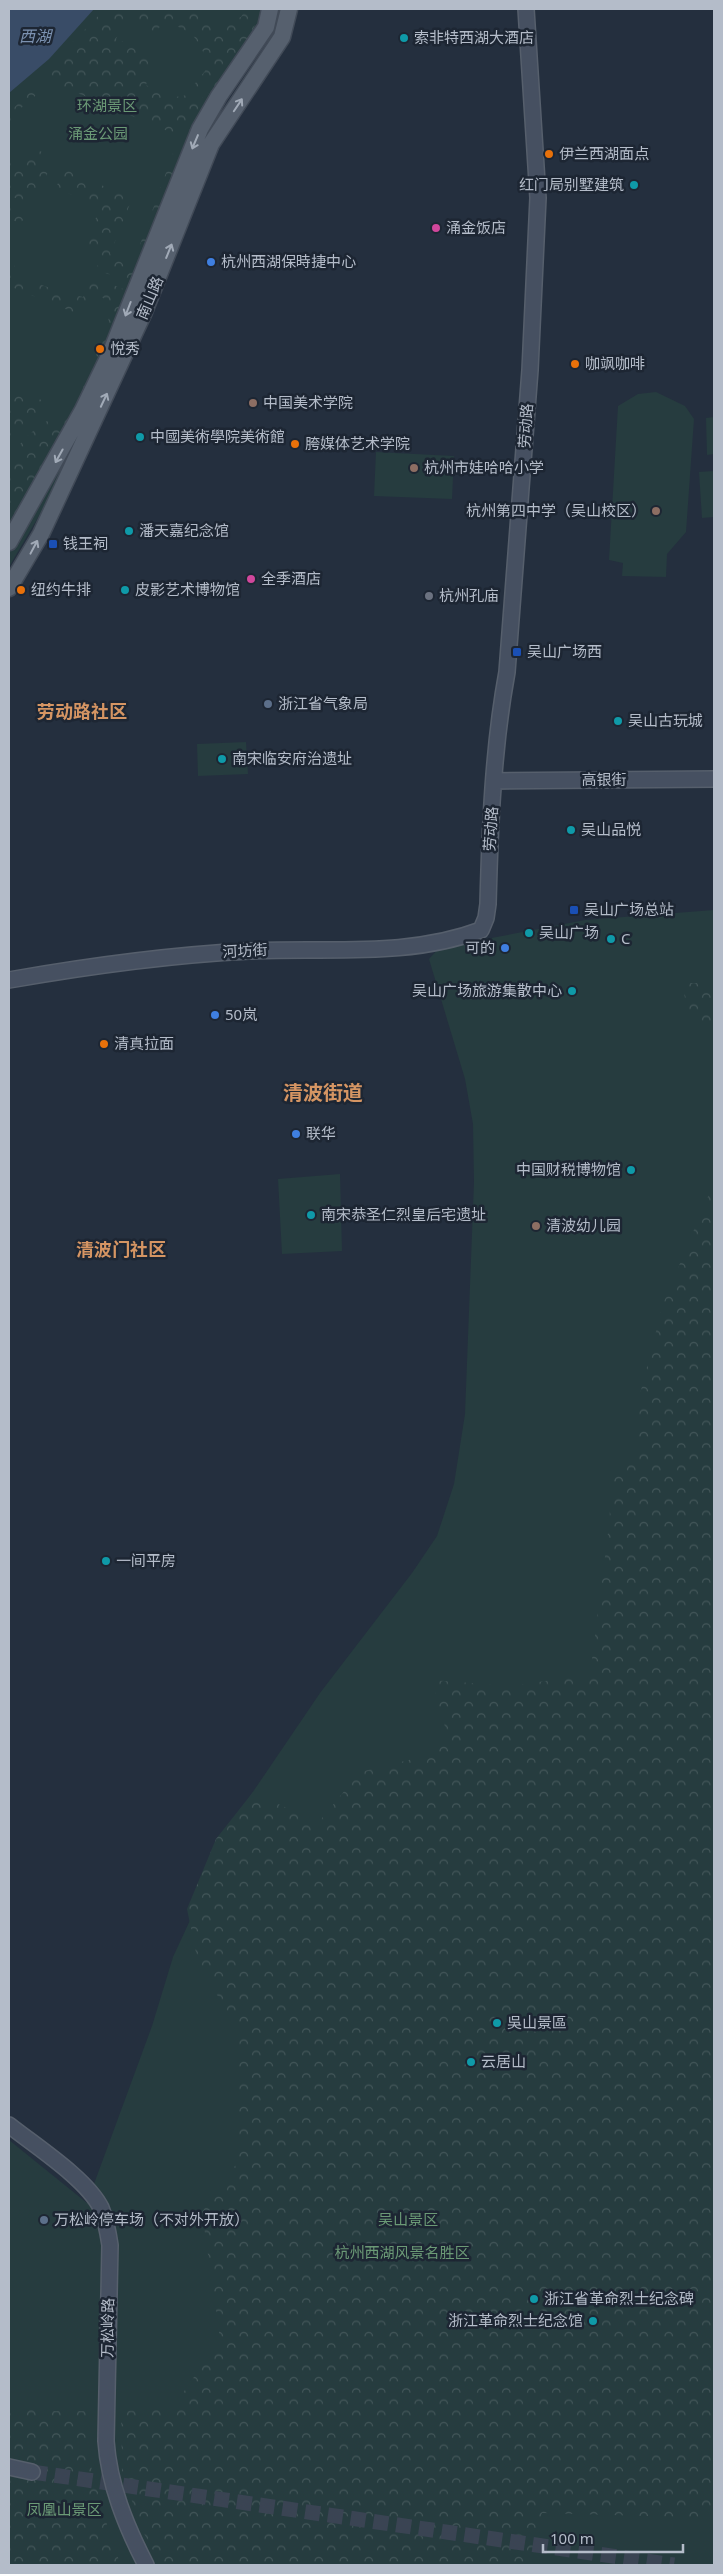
<svg xmlns="http://www.w3.org/2000/svg" width="723" height="2574" font-family="'Noto Sans','Noto Sans SC',sans-serif">
  <style>
    .green { fill: #263c3f }
    .forest { fill: url(#forest-crowns) }
    .water { fill: #394c67 }
    .lines { fill: none; stroke-linecap: round; stroke-linejoin: round }
    .secondary-tunnel { stroke: #3a4453; stroke-width: 15; stroke-dasharray: 15 8; stroke-linecap: butt }
    .secondary-casing { stroke: #565f6c; stroke-width: 18 }
    .primary-casing { stroke: #414a57; stroke-width: 19 }
    .secondary { stroke: #465061; stroke-width: 15 }
    .primary { stroke: #56606e; stroke-width: 16 }
    .oneway { stroke: #a1aab7 }
    .culture-dot { fill: #0f9aa8; stroke: #1d2633; stroke-width: 2 }
    .food-dot { fill: #e8710a; stroke: #1d2633; stroke-width: 2 }
    .hotel-dot { fill: #d1479c; stroke: #1d2633; stroke-width: 2 }
    .shop-dot { fill: #3f7fe0; stroke: #1d2633; stroke-width: 2 }
    .education-dot { fill: #8d6e63; stroke: #1d2633; stroke-width: 2 }
    .transit-dot { fill: #1a4fb4; stroke: #1d2633; stroke-width: 2 }
    .worship-dot { fill: #6b7280; stroke: #1d2633; stroke-width: 2 }
    .service-dot { fill: #5c6f8a; stroke: #1d2633; stroke-width: 2 }
    .labels { text-anchor: middle; stroke-width: 5; stroke-linejoin: round; paint-order: stroke }
    .poi-label { font-size: 15px; fill: #b4bcc9; stroke: #1d2633; text-anchor: start }
    .park-label { font-size: 15px; fill: #6b9a76; stroke: #1d2633 }
    .street-label { font-size: 15px; fill: #b4bcc9; stroke: #1d2633 }
    .water-label { font-size: 16px; font-style: italic; fill: #7c92b1; stroke: #1d2633 }
    .quarter-label { font-size: 18px; font-weight: bold; fill: #d59563; stroke: #1d2633 }
    .district-label { font-size: 20px; font-weight: bold; fill: #d59563; stroke: #1d2633 }
  </style>
  <defs>
    <pattern id="forest-crowns" width="20" height="18" patternUnits="userSpaceOnUse" patternTransform="scale(1.25)"><rect width="20" height="18" fill="#263c3f"/><path d="M2 6a3 3 0 1 1 6 0M12 15a3 3 0 1 1 6 0" fill="none" stroke="#435659"/></pattern>
  </defs>
  <rect width="100%" height="100%" fill="#242f3e"/>
  <!-- green -->
  <path class="green" d="M9 9H265L192 153 60 480 9 567Z
    M656 392 685 406 694 419 686 532 667 554 666 577 622 576 623 563 609 560 618 406 638 394Z
    M714 417V454L707 455 706 418Z
    M376 452 454 456 452 499 374 496Z
    M714 471V517L702 518 699 472Z
    M246 742 248 774 198 776 197 744Z
    M714 910V2565H9V2140L87 2203 152 2026 173 1957 242 1808 320 1693 412 1573 437 1536 454 1484 465 1414 474 1182 473 1124 465 1079 429 959 439 948 585 920Z
    M340 1174 342 1251 282 1254 278 1179Z"/>
  <!-- forest -->
  <path class="forest" d="M105 9H197L219 25 241 17 246 9H264L232 67 210 94 193 86 205 71V55L193 35 164 19 154 37 127 20 116 39 138 47 149 54V75L146 85 169 98 194 94 207 100 190 132 182 137 44 79V74L51 64Z
    M34 87 42 90 20 109 9 136V113Z
    M176 145 186 149 133 282 96 270 101 257 84 249 100 207 56 188 64 168 132 199 110 254 133 264Z
    M28 146 42 152 38 170 48 172 35 204 9 196V157L22 162Z
    M9 205 26 211V217L20 223 9 219Z
    M9 259C15 263 15 271 20 274 40 287 61 291 83 297L94 277 128 291 83 399 76 405 107 327 112 302 96 295 85 317 9 286Z
    M13 388 53 405 13 438 9 447V399Z
    M61 413H77L9 531C9 515 5 477 9 464 17 440 40 424 61 413Z
    M685 983H714V1026L703 1029C690 1012 682 1005 685 983Z
    M714 1182V2518L542 2513 535 2565H161L141 2528 122 2471 121 2411 172 2409 220 2339 202 2212 237 2163 239 2035 197 1958 187 1909 216 1839 253 1792 318 1823 360 1772 425 1756 447 1734 432 1680 508 1686 590 1675 609 1525 613 1464 637 1460 640 1394 663 1304Z
    M9 2406 41 2411H89V2459L114 2550 122 2565H9Z"/>
  <!-- water -->
  <path class="water" d="M9 9H94L49 59 9 93Z"/>
  <g class="lines">
    <!-- secondary-tunnel -->
    <path class="secondary-tunnel" d="M32 2472 674 2565"/>
    <defs>
      <path id="secondary" d="M494 781 714 779
        M9 980C89 966 168 955 249 951 327 947 407 958 481 930L486 918 488 904C490 827 493 748 507 672L530 370 538 198 526 9
        M9 2125C34 2145 87 2179 101 2208 106 2220 108 2232 110 2245L106 2441C109 2485 126 2526 146 2565
        M9 2467 32 2472"/>
      <path id="primary" d="M9 542 83 410 111 352 200 129 219 96 266 27 270 9
        M9 588 41 534 144 312 211 144 282 37 289 9"/>
    </defs>
    <!-- secondary casing -->
    <use href="#secondary" class="secondary-casing"/>
    <!-- primary casing -->
    <use href="#primary" class="primary-casing"/>
    <!-- secondary -->
    <use href="#secondary" class="secondary"/>
    <!-- primary -->
    <use href="#primary" class="primary"/>
  </g>
  <!-- one-way arrows -->
  <defs><path id="oneway-shaft" d="M-6 0H5M1.5-3L5.5 0L1.5 3" fill="none" stroke-width="1.6" stroke-linecap="round" stroke-linejoin="round" transform="scale(1.25)"/></defs>
  <g class="oneway">
    <use href="#oneway-shaft" transform="translate(238 105) rotate(-56)"/>
    <use href="#oneway-shaft" transform="translate(195 142) rotate(113)"/>
    <use href="#oneway-shaft" transform="translate(169 251) rotate(-68)"/>
    <use href="#oneway-shaft" transform="translate(128 309) rotate(111)"/>
    <use href="#oneway-shaft" transform="translate(104 400) rotate(-65)"/>
    <use href="#oneway-shaft" transform="translate(59 456) rotate(119)"/>
    <use href="#oneway-shaft" transform="translate(34 547) rotate(-62)"/>
  </g>
  <!-- markers -->
  <g class="culture-dot">
    <circle cx="404" cy="38" r="5"/>
    <circle cx="634" cy="185" r="5"/>
    <circle cx="140" cy="437" r="5"/>
    <circle cx="129" cy="531" r="5"/>
    <circle cx="125" cy="590" r="5"/>
    <circle cx="618" cy="721" r="5"/>
    <circle cx="222" cy="759" r="5"/>
    <circle cx="571" cy="830" r="5"/>
    <circle cx="529" cy="933" r="5"/>
    <circle cx="611" cy="939" r="5"/>
    <circle cx="572" cy="991" r="5"/>
    <circle cx="631" cy="1170" r="5"/>
    <circle cx="311" cy="1215" r="5"/>
    <circle cx="106" cy="1561" r="5"/>
    <circle cx="497" cy="2023" r="5"/>
    <circle cx="471" cy="2062" r="5"/>
    <circle cx="534" cy="2299" r="5"/>
    <circle cx="593" cy="2321" r="5"/>
  </g>
  <g class="food-dot">
    <circle cx="549" cy="154" r="5"/>
    <circle cx="100" cy="349" r="5"/>
    <circle cx="575" cy="364" r="5"/>
    <circle cx="295" cy="444" r="5"/>
    <circle cx="21" cy="590" r="5"/>
    <circle cx="104" cy="1044" r="5"/>
  </g>
  <g class="hotel-dot">
    <circle cx="436" cy="228" r="5"/>
    <circle cx="251" cy="579" r="5"/>
  </g>
  <g class="shop-dot">
    <circle cx="211" cy="262" r="5"/>
    <circle cx="505" cy="948" r="5"/>
    <circle cx="215" cy="1015" r="5"/>
    <circle cx="296" cy="1134" r="5"/>
  </g>
  <g class="education-dot">
    <circle cx="253" cy="403" r="5"/>
    <circle cx="414" cy="468" r="5"/>
    <circle cx="656" cy="511" r="5"/>
    <circle cx="536" cy="1226" r="5"/>
  </g>
  <g class="transit-dot">
    <rect x="48" y="539" width="10" height="10" rx="2.5"/>
    <rect x="512" y="647" width="10" height="10" rx="2.5"/>
    <rect x="569" y="905" width="10" height="10" rx="2.5"/>
  </g>
  <circle class="worship-dot" cx="429" cy="596" r="5"/>
  <g class="service-dot">
    <circle cx="268" cy="704" r="5"/>
    <circle cx="44" cy="2220" r="5"/>
  </g>
  <g class="labels">
    <!-- poi labels -->
    <g class="poi-label">
      <text x="414" y="43">索非特西湖大酒店</text>
      <text x="559" y="159">伊兰西湖面点</text>
      <text x="624" y="190" text-anchor="end">红门局别墅建筑</text>
      <text x="446" y="233">涌金饭店</text>
      <text x="221" y="267">杭州西湖保時捷中心</text>
      <text x="110" y="354">悅秀</text>
      <text x="585" y="369">咖飒咖啡</text>
      <text x="263" y="408">中国美术学院</text>
      <text x="150" y="442">中國美術學院美術館</text>
      <text x="305" y="449">胯媒体艺术学院</text>
      <text x="424" y="473">杭州市娃哈哈小学</text>
      <text x="646" y="516" text-anchor="end">杭州第四中学（吴山校区）</text>
      <text x="139" y="536">潘天嘉纪念馆</text>
      <text x="63" y="549">钱王祠</text>
      <text x="261" y="584">全季酒店</text>
      <text x="31" y="595">纽约牛排</text>
      <text x="135" y="595">皮影艺术博物馆</text>
      <text x="439" y="601">杭州孔庙</text>
      <text x="527" y="657">吴山广场西</text>
      <text x="278" y="709">浙江省气象局</text>
      <text x="628" y="726">吴山古玩城</text>
      <text x="232" y="764">南宋临安府治遗址</text>
      <text x="581" y="835">吴山品悦</text>
      <text x="584" y="915">吴山广场总站</text>
      <text x="539" y="938">吴山广场</text>
      <text x="621" y="944">C</text>
      <text x="495" y="953" text-anchor="end">可的</text>
      <text x="562" y="996" text-anchor="end">吴山广场旅游集散中心</text>
      <text x="225" y="1020">50岚</text>
      <text x="114" y="1049">清真拉面</text>
      <text x="306" y="1139">联华</text>
      <text x="621" y="1175" text-anchor="end">中国财税博物馆</text>
      <text x="321" y="1220">南宋恭圣仁烈皇后宅遗址</text>
      <text x="546" y="1231">清波幼儿园</text>
      <text x="116" y="1566">一间平房</text>
      <text x="507" y="2028">吳山景區</text>
      <text x="481" y="2067">云居山</text>
      <text x="54" y="2225">万松岭停车场（不对外开放）</text>
      <text x="544" y="2304">浙江省革命烈士纪念碑</text>
      <text x="583" y="2326" text-anchor="end">浙江革命烈士纪念馆</text>
    </g>
    <!-- park labels -->
    <g class="park-label">
      <text x="107" y="111">环湖景区</text>
      <text x="98" y="139">涌金公园</text>
      <text x="408" y="2225">吴山景区</text>
      <text x="402" y="2258">杭州西湖风景名胜区</text>
      <text x="64" y="2515">凤凰山景区</text>
    </g>
    <!-- street labels -->
    <g class="street-label">
      <text transform="translate(150 298) rotate(-67)" y="5">南山路</text>
      <text transform="translate(526 426) rotate(-86)" y="5">劳动路</text>
      <text x="604" y="785">高银街</text>
      <text transform="translate(491 829) rotate(-86)" y="5">劳动路</text>
      <text transform="translate(245 951) rotate(-3)" y="5">河坊街</text>
      <text transform="translate(108 2328) rotate(-89)" y="5">万松岭路</text>
    </g>
    <!-- water labels -->
    <g class="water-label">
      <text x="35" y="42">西湖</text>
    </g>
    <!-- quarter labels -->
    <g class="quarter-label">
      <text x="82" y="718">劳动路社区</text>
      <text x="121" y="1256">清波门社区</text>
    </g>
    <!-- district labels -->
    <g class="district-label">
      <text x="323" y="1100">清波街道</text>
    </g>
  </g>
  <!-- border -->
  <rect width="723" height="2574" fill="none" stroke="#b4bcc9" stroke-width="20"/>
  <!-- scale -->
  <path d="M543 2544v8h140v-8" fill="none" stroke="#b4bcc9" stroke-width="2.5"/>
  <text x="550" y="2544" font-size="15" fill="#b4bcc9" stroke="#1d2633" stroke-width="4" paint-order="stroke">100 m</text>
</svg>
